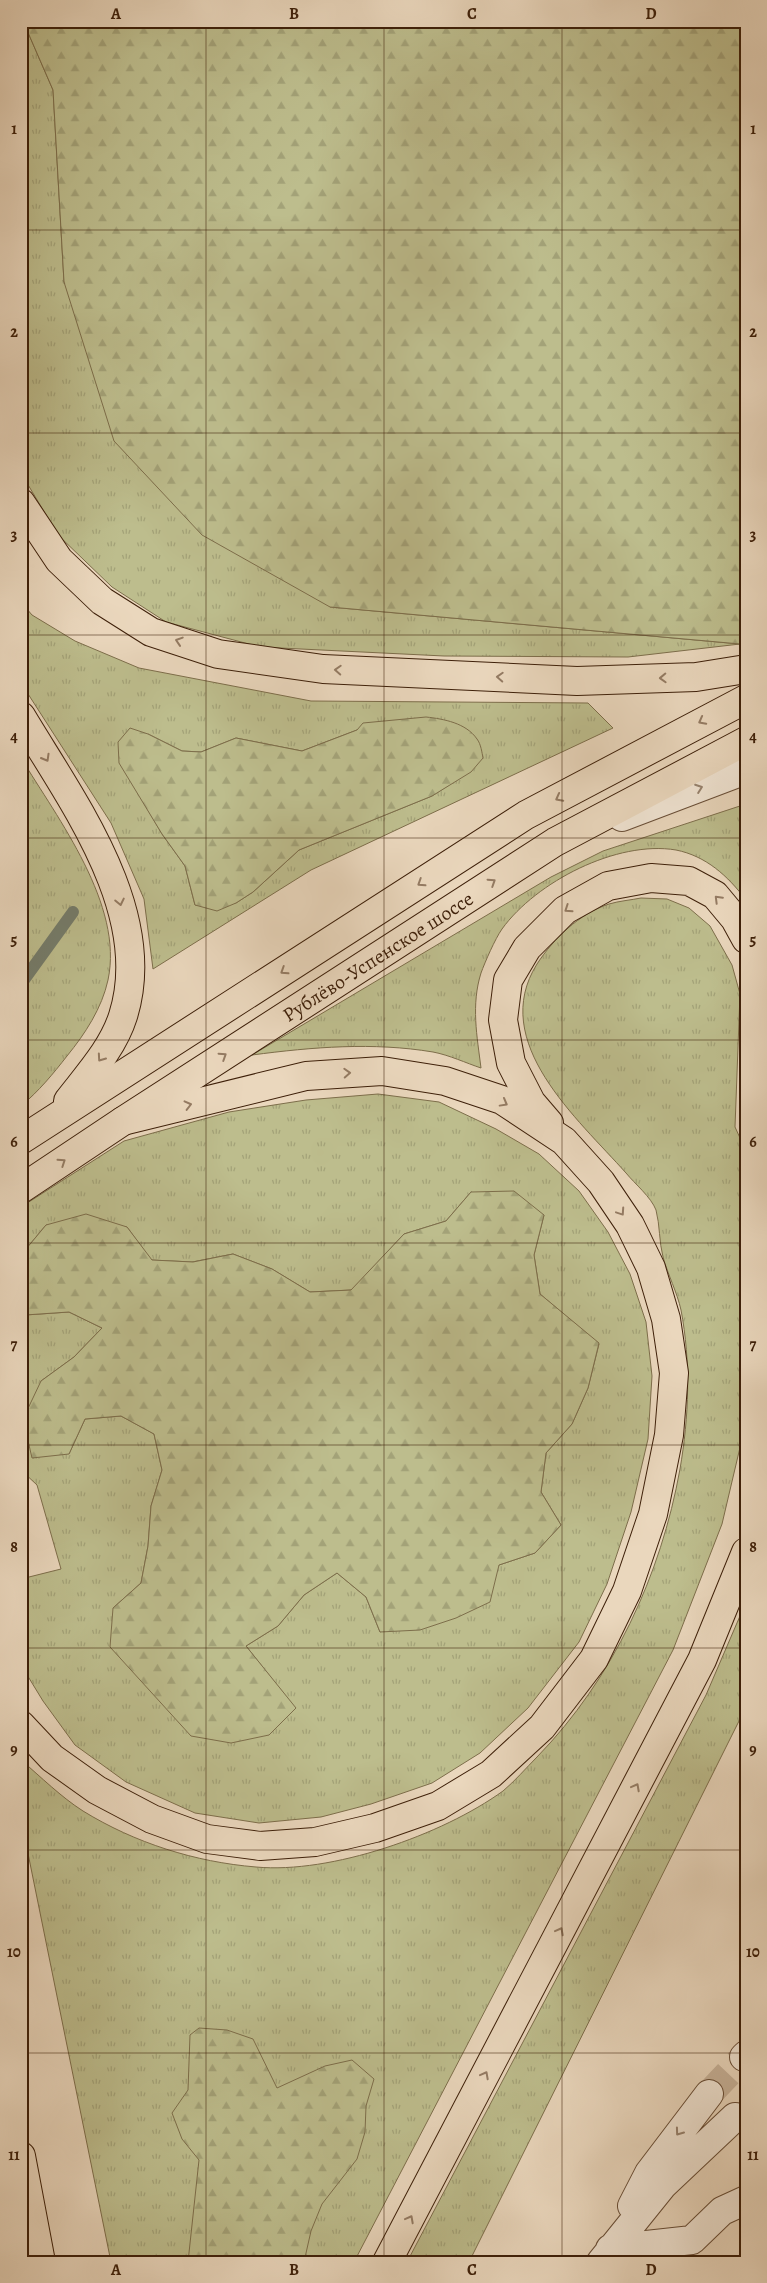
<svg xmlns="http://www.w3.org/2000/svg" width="767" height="2283" font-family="Alegreya,serif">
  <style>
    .grass { fill: url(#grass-tufts); stroke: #7d6e4b; fill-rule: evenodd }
    .forest { fill: url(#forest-firs); stroke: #7d6e4b }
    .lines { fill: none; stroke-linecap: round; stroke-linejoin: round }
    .stream { stroke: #747c6b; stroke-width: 12 }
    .minor-tunnel { stroke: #c7b299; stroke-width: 28; stroke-dasharray: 28 14; stroke-linecap: butt }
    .minor-casing { stroke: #684d36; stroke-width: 30 }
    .major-casing { stroke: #3d1f09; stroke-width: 30 }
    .highway-casing { stroke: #3d1f09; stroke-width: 30 }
    .minor { stroke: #f1e5d4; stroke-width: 28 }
    .major { stroke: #ead7bd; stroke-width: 28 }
    .highway { stroke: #ead7bd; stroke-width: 28 }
    .oneway { stroke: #947b63 }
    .oneway2 { stroke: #97826e }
    .grid { fill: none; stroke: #3d1f09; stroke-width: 1; stroke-opacity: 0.55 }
    .labels { text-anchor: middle; stroke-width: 4; stroke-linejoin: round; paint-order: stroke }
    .street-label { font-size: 20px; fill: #3d1f09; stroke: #f1e5d4 }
    .neatline { fill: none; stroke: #3d1f09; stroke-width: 2 }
    .grid-label { font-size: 16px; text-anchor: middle; font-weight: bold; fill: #3d1f09 }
  </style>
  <defs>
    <pattern id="grass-tufts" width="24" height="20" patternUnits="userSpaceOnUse" patternTransform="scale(1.25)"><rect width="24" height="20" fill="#bdbd8d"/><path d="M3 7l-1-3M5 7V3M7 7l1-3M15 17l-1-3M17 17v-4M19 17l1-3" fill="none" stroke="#a3a278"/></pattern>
    <pattern id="forest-firs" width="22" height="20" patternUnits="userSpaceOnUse" patternTransform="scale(1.25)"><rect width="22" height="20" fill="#bdbd8d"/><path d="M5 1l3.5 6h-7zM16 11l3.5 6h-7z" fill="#a3a278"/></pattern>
  </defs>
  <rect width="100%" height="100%" fill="#ead7bd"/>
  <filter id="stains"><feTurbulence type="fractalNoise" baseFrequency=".004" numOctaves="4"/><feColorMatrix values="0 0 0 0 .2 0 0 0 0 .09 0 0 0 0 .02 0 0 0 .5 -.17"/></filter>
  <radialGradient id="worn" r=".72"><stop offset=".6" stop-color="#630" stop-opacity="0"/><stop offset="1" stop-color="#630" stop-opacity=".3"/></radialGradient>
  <!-- grass -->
  <path class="grass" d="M21 21H23L53 90 64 282 330 607 740 644 628 657 444 656 260 647 166 622 112 587 58 535 21 473Z
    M21 602 32 615 75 641 139 668 311 701 588 703 613 728 311 870 153 969 144 899 111 823 21 683ZM357 730 449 785 432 796 299 850 253 892 236 903 195 905 185 866 162 834 141 798 148 734 182 751 201 752 236 738 302 751Z
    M21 758C58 819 124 905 108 980 102 1008 85 1034 67 1056 53 1074 39 1091 21 1106Z
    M746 804V900C728 876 706 856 676 850 617 840 536 882 502 929 495 939 485 962 481 973 471 1005 477 1036 481 1068 466 1063 449 1055 433 1052 373 1042 313 1047 252 1055L551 877 603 851Z
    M641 898 667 899 689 908 710 926 732 965 740 994 735 1127 746 1151V1422L722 1524 673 1650 354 2262H111L21 1819V1760C41 1777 61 1797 83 1811 135 1843 195 1862 256 1867 331 1874 442 1835 503 1791 515 1781 526 1768 537 1757 613 1679 661 1575 680 1469 689 1417 691 1362 681 1310 677 1292 668 1275 663 1257 659 1242 660 1225 656 1210 651 1197 635 1184 626 1173 578 1119 488 1042 537 964 554 938 579 914 609 904 619 901 631 900 641 898Z
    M378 1094 439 1102 496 1129 539 1154 579 1191 608 1232 630 1274 646 1322 652 1376 648 1439 631 1512 607 1584 579 1642 528 1708 480 1753 432 1783 371 1804 321 1817 259 1823 195 1813 126 1782 75 1745 43 1701 21 1665V1579L61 1569 37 1485 21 1470V1308L25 1315 69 1312 102 1328 74 1357 41 1381 69 1454 85 1419 121 1416 154 1434 162 1470 151 1506 148 1546 141 1583 113 1608 269 1735 295 1708 246 1646 278 1626 304 1595 337 1573 366 1597 380 1632 499 1565 535 1553 561 1525 541 1492 546 1453 572 1424 588 1388 599 1344 540 1294 534 1255 544 1215 471 1192 446 1221 404 1234 352 1290 310 1292 272 1269 233 1254 192 1262 151 1260 127 1227 46 1225 21 1255V1207L124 1141 229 1112 306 1100Z
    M746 1602V1707L469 2262H407L706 1695Z"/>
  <!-- forest -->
  <path class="forest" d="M23 21H746V642L740 644 330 607 202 535 114 441 64 282 53 90Z
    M426 717C444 719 466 723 477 739 481 744 482 753 483 758L471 772 432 796 299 850 253 892 236 903 217 911 195 905 185 866 162 834 119 763 118 742 130 728 148 734 182 751 201 752 236 738 302 751 357 730 363 723Z
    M514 1191 544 1215 534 1255 540 1294 599 1343 588 1388 572 1424 546 1453 541 1492 561 1525 535 1553 499 1565 490 1602 456 1618 420 1630 380 1632 366 1597 337 1573 304 1595 278 1626 246 1646 296 1708 269 1735 231 1743 191 1736 110 1647 113 1608 141 1583 148 1546 151 1506 162 1470 154 1434 121 1416 85 1419 69 1454 32 1458 23 1419 41 1381 74 1357 102 1328 69 1312 25 1315 21 1308V1255L46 1225 86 1214 127 1227 152 1260 193 1262 233 1254 272 1269 310 1292 351 1290 404 1234 446 1221 471 1192Z
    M199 2028 227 2030 253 2039 277 2088 325 2066 352 2060 374 2079 366 2106 365 2132 357 2159 322 2204 311 2231 304 2262H188L199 2160 182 2139 172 2113 188 2090 190 2035Z"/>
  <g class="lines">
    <!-- stream -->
    <path class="stream" d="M21 984 73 912"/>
    <!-- minor-tunnel -->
    <path class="minor-tunnel" d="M709 2094 744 2057"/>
    <defs>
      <path id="minor" d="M622 817 746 770
        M744 2057 746 2055
        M632 2206 649 2173 709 2094
        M610 2249 692 2240 722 2211 746 2200
        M601 2262 663 2185 735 2117"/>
      <g id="major">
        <path d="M21 503 59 560 102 601 151 632 218 654 323 669 577 681 696 677 746 669"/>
        <path d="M21 716C71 800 156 912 123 1016 113 1048 88 1075 68 1101"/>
        <path d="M549 1123 531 1102 511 1063 503 1020 508 980 527 948 565 910 608 886 651 878 689 881 715 895 735 919 746 939"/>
        <path d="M21 1140 526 815 746 699"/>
        <path id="s1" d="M21 1189 123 1121 555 842 746 741"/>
        <path d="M21 1725 52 1758 97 1790 152 1819 207 1839 260 1846 315 1842 375 1828 438 1806 491 1774 542 1727 594 1659 627 1591 653 1514 669 1435 674 1373 666 1319 651 1268 630 1225 601 1182 564 1141 502 1100 445 1081 382 1071 306 1076 123 1121"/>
        <path d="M387 2262 702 1660 746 1552"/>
      </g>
      <path id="highway" d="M21 2156 41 2262"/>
    </defs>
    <!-- minor casing -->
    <use href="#minor" class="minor-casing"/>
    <!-- major casing -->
    <use href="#major" class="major-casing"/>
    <!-- highway casing -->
    <use href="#highway" class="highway-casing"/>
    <!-- minor -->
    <use href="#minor" class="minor"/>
    <!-- major -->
    <use href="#major" class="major"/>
    <!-- highway -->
    <use href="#highway" class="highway"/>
  </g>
  <!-- one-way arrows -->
  <defs><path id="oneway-chevron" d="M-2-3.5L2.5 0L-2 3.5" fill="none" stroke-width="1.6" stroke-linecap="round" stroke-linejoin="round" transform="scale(1.25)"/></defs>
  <g class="oneway">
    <use href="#oneway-chevron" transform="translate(179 641) rotate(-162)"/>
    <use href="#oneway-chevron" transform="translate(338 670) rotate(-177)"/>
    <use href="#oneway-chevron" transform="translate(500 677) rotate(-177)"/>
    <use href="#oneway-chevron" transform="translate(663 678) rotate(178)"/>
    <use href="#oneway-chevron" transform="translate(702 721) rotate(152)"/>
    <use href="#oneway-chevron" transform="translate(46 758) rotate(60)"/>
    <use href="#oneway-chevron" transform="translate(559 798) rotate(152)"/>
    <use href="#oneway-chevron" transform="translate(492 882) rotate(-33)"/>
    <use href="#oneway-chevron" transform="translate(421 883) rotate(147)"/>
    <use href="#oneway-chevron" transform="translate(718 899) rotate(-135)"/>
    <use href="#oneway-chevron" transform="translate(120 902) rotate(78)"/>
    <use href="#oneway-chevron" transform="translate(568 909) rotate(146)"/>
    <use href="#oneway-chevron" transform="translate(284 971) rotate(147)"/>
    <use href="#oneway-chevron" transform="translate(223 1056) rotate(-33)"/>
    <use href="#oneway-chevron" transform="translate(101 1058) rotate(125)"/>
    <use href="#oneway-chevron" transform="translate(347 1073) rotate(-3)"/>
    <use href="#oneway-chevron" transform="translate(504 1103) rotate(29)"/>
    <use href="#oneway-chevron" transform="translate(188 1105) rotate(-14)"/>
    <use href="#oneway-chevron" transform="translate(62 1162) rotate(-34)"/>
    <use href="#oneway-chevron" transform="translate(621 1212) rotate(56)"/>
    <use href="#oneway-chevron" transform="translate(636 1787) rotate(-62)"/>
    <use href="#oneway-chevron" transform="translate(560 1931) rotate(-62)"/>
    <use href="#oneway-chevron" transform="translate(485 2075) rotate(-62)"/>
    <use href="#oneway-chevron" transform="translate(410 2219) rotate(-62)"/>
  </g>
  <g class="oneway2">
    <use href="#oneway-chevron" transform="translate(699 788) rotate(-20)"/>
    <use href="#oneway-chevron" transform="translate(679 2132) rotate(126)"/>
  </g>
  <!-- grid -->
  <path class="grid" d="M206 21V2262M384 21V2262M562 21V2262M21 230H746M21 433H746M21 635H746M21 838H746M21 1040H746M21 1243H746M21 1445H746M21 1648H746M21 1850H746M21 2053H746"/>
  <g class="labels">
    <!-- street labels -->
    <g class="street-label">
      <text dy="7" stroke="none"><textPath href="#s1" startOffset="426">Рублёво-Успенское шоссе</textPath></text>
    </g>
  </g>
  <!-- margin -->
  <rect width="767" height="2283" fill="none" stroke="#ead7bd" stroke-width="55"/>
  <rect x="28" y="28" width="712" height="2228" class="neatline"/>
  <g class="grid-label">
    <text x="116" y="19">A</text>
    <text x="294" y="19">B</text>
    <text x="472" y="19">C</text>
    <text x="651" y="19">D</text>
    <text x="14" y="134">1</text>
    <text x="753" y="134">1</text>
    <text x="14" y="337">2</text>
    <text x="753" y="337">2</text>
    <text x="14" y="540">3</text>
    <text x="753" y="540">3</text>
    <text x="14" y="742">4</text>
    <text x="753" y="742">4</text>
    <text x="14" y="945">5</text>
    <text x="753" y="945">5</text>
    <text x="14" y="1147">6</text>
    <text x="753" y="1147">6</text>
    <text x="14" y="1350">7</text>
    <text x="753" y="1350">7</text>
    <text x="14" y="1552">8</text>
    <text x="753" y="1552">8</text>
    <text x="14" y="1755">9</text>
    <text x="753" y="1755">9</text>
    <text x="14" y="1957">10</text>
    <text x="753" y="1957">10</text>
    <text x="14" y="2160">11</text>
    <text x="753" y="2160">11</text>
    <text x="116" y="2275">A</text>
    <text x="294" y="2275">B</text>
    <text x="472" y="2275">C</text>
    <text x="651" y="2275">D</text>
  </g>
  <rect width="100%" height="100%" filter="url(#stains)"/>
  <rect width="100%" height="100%" fill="url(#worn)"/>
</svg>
